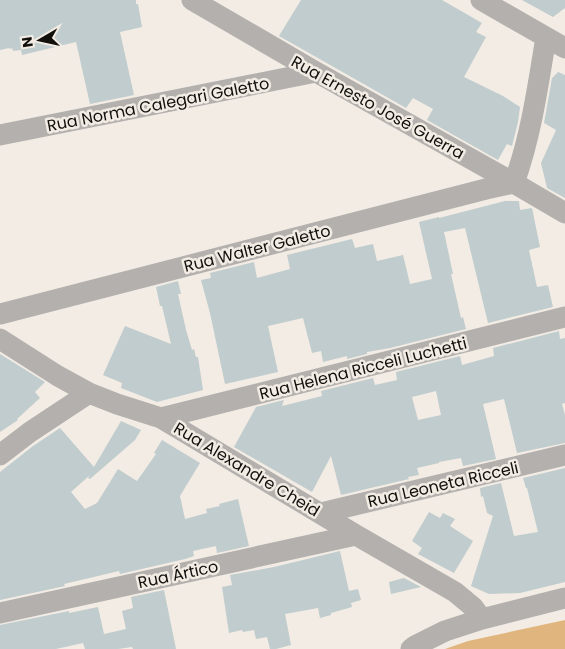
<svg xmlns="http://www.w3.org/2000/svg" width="565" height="649" font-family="Poppins,sans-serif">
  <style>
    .green { fill: #e0b67e }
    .building { fill: #c0cccd; fill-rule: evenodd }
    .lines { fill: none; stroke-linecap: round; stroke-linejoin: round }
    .minor { stroke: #b3b0ad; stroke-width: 21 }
    .labels { text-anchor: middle; stroke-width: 5; stroke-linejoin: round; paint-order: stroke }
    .street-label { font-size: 16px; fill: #12100d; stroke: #f2ece4 }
  </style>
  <rect width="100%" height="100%" fill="#f2ece4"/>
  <!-- green -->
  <path class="green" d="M565 620V649H445L468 641Z"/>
  <!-- building -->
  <path class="building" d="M0 0H136V4H138L142 27 120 32 134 95 90 104 76 42 22 55 21 50 13 51 12 48 10 49 9 48 0 50Z
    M301 0H442L482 23 476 32 486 37 464 77 503 96 520 107 518 122 512 146 507 144 498 160 427 120 433 109 413 98 406 108 279 36Z
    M522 0H565V8L553 17Z
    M558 72 565 75V198L547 188 541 163 556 130 544 123 552 78Z
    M505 201H519L520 210 532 208 540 247 529 250 537 287 548 285 553 307 488 323 465 228 444 232 453 274H451L461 318 463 317 466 329 390 348 367 352V354L347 359V356L323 362 321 351 312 353 303 318 268 326 278 372 225 384 210 313 201 280 211 278 210 273 254 262 257 278 290 269 287 255 352 239 355 248 373 244 377 261 403 255 410 284 432 279 419 222 439 217V218Z
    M178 281 181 294H178L186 330 192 350 194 349 196 357H198L203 390 157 402 121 388 122 383 103 375 125 326 171 344 162 306H160L156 287Z
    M559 331 560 339 565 338V403L562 404 565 415V443L517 453 504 399 483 404 496 459 463 466 461 458 439 462V463L417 468 419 475 408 477 409 479 341 495 331 456 312 492 234 447 256 407 284 400 282 406 322 396 321 391 373 378 375 385 397 380 396 372 460 356 462 365 494 356 493 348ZM436 391 441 415 418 420 412 397Z
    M0 354 45 382 35 392 40 398 17 419 18 420 0 432Z
    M121 421 141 430 135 440 90 479 88 478 90 475 71 492 85 509 97 503 118 469 137 481 156 454 154 453 162 440 200 463 180 496 185 519 207 513 206 509 220 506 219 504 238 499 249 546 217 553 216 546 193 551 194 556 185 559 120 574 119 571 64 584 65 586 0 600V472L33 446 60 428 94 467Z
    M565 468V582L520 593 489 594 471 586 493 516 487 513 483 496 481 497 480 488 501 483 514 536 538 532 527 488H526L523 478Z
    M429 512 440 518 443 513 455 519 450 526 473 541 454 573 418 554 422 548 412 541Z
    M340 551 349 591 358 589 361 600 351 603 352 607 331 613V615L320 618 318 608 285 614 291 645 276 649H270L267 637 256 639 254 630 243 632 242 630 229 633 222 587 232 585 230 575 274 567Z
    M404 578 421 587 391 594 389 582Z
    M164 590 176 649H133L132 647 118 649H85L83 643 56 649H0V625L69 611V613L98 607 104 634 126 629 122 611 133 608 131 597Z"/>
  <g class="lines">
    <!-- minor -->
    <path class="minor" d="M192 0 316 72 514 183 565 213
      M481 0 565 48
      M0 135 316 72
      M0 314 486 189 514 183C531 136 538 86 546 37
      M0 339 58 376 89 393 117 404 161 418 356 535 455 592 473 607 482 619
      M161 418 565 317
      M0 455 30 432 89 393
      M321 513 565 455
      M0 613 356 535
      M411 649 415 646 445 631 482 619 565 598"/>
  </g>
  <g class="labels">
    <!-- street labels -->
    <g class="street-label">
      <text transform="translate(158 104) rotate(-11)" y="6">Rua Norma Calegari Galetto</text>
      <text transform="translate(378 107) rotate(29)" y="6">Rua Ernesto José Guerra</text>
      <text transform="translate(257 248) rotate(-14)" y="6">Rua Walter Galetto</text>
      <text transform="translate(363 368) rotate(-14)" y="6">Rua Helena Ricceli Luchetti</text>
      <text transform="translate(247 469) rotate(31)" y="6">Rua Alexandre Cheid</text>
      <text transform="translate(443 484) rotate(-13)" y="6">Rua Leoneta Ricceli</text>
      <text transform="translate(178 574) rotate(-12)" y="6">Rua Ártico</text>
    </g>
  </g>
  <!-- north arrow -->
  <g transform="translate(40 40) rotate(261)" stroke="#f2ece4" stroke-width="4" paint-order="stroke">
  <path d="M0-4L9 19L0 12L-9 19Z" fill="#12100d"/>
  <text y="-8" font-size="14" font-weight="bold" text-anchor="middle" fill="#12100d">N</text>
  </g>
</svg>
